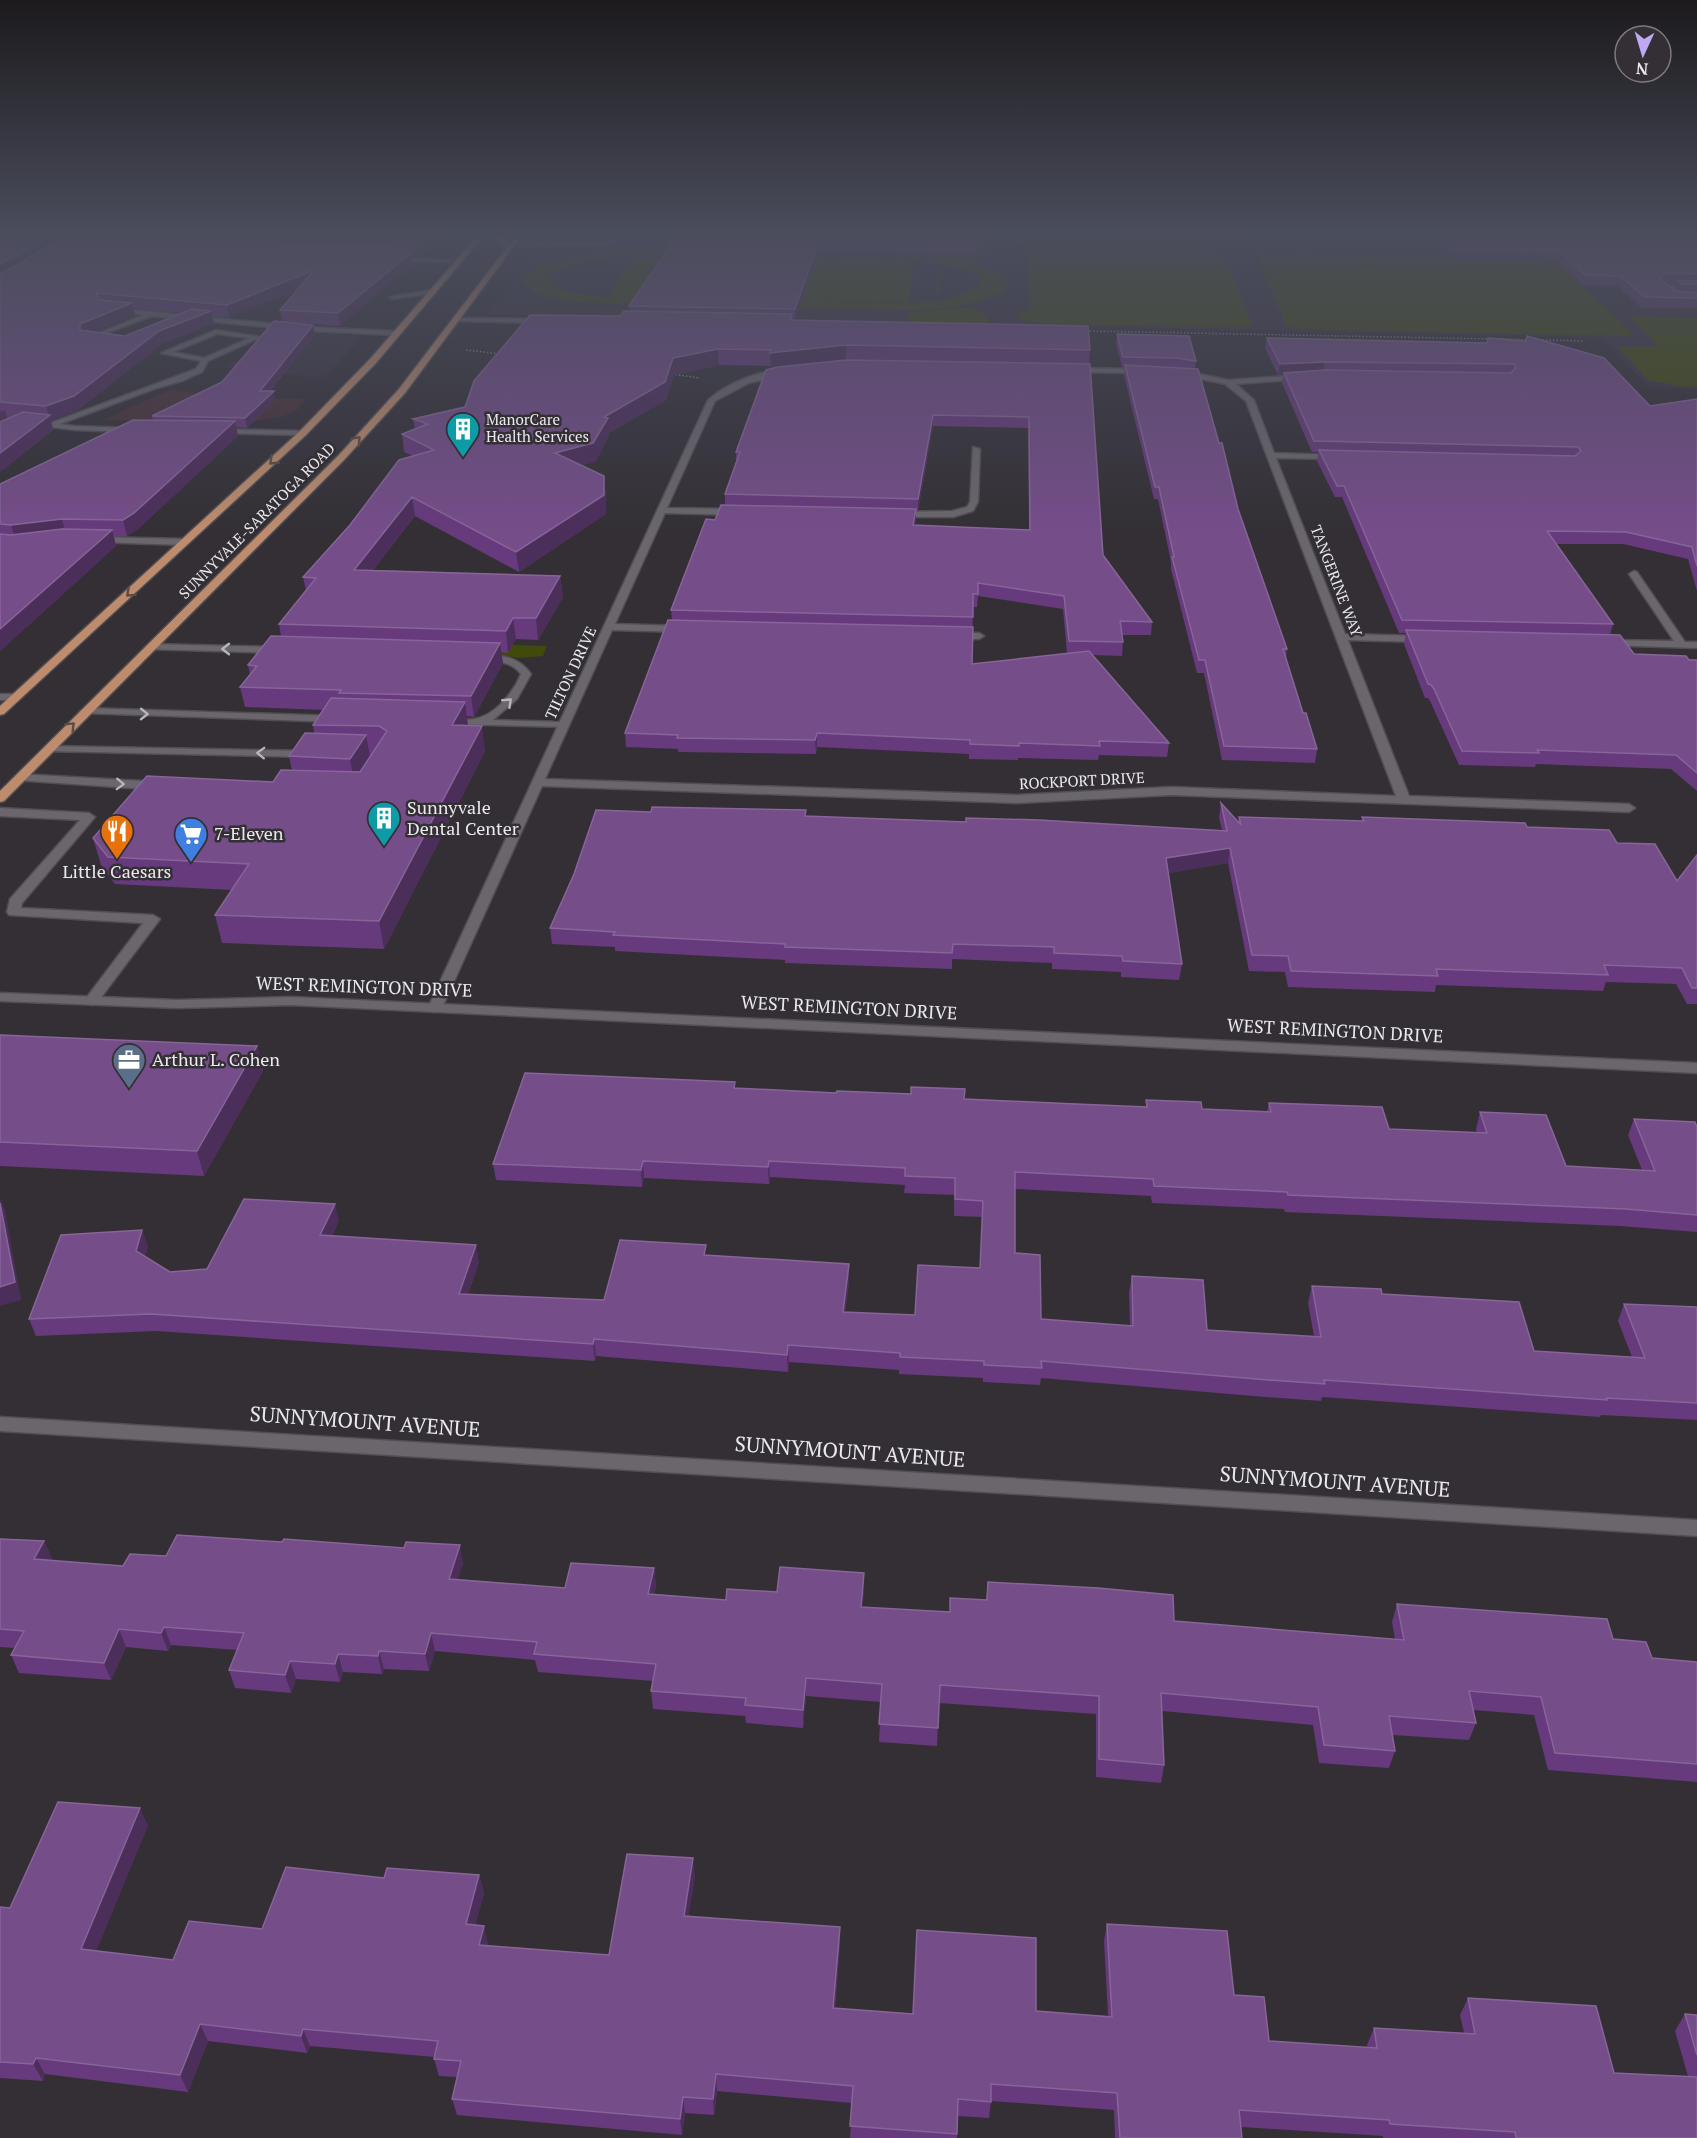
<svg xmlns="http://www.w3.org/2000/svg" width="1697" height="2138" font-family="'PT Serif',serif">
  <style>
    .commercial { fill: #463237 }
    .built { fill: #3b3440 }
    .green { fill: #404a0a; fill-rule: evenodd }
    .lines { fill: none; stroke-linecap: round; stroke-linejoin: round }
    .service-casing { stroke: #504e52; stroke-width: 3 }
    .minor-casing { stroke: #504e52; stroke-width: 3 }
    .tertiary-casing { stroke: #504e52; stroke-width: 3 }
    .primary-casing { stroke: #504e52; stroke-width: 3 }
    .path { stroke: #868388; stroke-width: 1.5; stroke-dasharray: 1.5 2; stroke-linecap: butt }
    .service { fill: #6b666d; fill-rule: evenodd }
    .minor { fill: #6b666d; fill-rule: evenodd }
    .tertiary { fill: #6b666d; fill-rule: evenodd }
    .primary { fill: #be8c6d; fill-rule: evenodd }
    .wall { fill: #663a7c; fill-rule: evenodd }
    .shaded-wall { fill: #4c2e5b }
    .building { fill: #744d89; stroke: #876598; stroke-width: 1.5 }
    .oneway { stroke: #5d4b46 }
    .oneway2 { stroke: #b8b5ba }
    .labels { text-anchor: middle; stroke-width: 5; stroke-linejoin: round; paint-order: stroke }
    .far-poi-label { font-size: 15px; fill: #ebe9ed; stroke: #332f35; text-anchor: start }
    .far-street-label { font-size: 15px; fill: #ebe9ed; stroke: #332f35 }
    .poi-label { font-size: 18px; fill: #ebe9ed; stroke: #332f35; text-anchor: start }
    .street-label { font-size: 18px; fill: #ebe9ed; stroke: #332f35 }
    .near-street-label { font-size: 21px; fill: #ebe9ed; stroke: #332f35 }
  </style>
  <rect width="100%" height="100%" fill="#332f35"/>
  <!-- commercial -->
  <path class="commercial" d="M170 390 224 397 306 399 297 410 281 417 249 422 103 420Z"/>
  <!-- built -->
  <path class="built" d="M550 233 1697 234V389L1650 388 1600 337 486 314Z
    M303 331 362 337 324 378 222 367Z"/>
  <!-- green -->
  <path class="green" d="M1232 233H1491L1500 242 1290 239 1293 247 1246 246 1242 238Z
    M1014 239 1078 240 1079 249 1014 248Z
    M1080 240 1143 241 1145 250 1081 249Z
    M1145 241 1208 242 1211 251 1147 250Z
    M612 251 981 257V263H968C983 267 1002 270 1009 285L997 296 974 303 938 309 910 310 595 303C573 302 536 301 523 281 536 254 588 260 612 251ZM624 257 920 262 939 264 935 293H938L942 265 970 272 979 277 981 283C964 299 941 301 918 303L612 297 906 302 907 298H909L915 266 913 263 638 258 632 261 610 293H613L610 297C597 296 548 294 550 276 572 261 599 259 624 257Z
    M1027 251 1207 254 1226 258 1252 325 1245 327 1051 324 1014 318 1019 316 1016 314 1029 310Z
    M1256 255 1533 259 1562 265 1634 336 1301 329 1287 327Z
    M972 307 987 316 989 323 911 322 907 313Z
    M1628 316 1697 318V387L1678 386 1648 380 1618 347 1656 346 1657 344Z
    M398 641 547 646 543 656 520 658Z"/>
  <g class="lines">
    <defs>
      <path id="service" d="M439 233H484L485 234 482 236Z
        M618 233H624L619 240 603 246 509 245 602 242 615 238Z
        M392 253 412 258 460 261 412 262 390 256Z
        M1662 285 1697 286V290L1668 289 1677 296 1697 297V301L1673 299 1660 288Z
        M432 290 434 293 392 299 389 297Z
        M114 308 308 327 395 331 398 333 395 335 308 331 152 316 85 341V339L143 315 112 311Z
        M216 330 261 337 208 361 202 372 182 381 154 389 52 427 45 425 196 369 201 361 161 353ZM217 334 250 338 204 358 173 352Z
        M96 537 185 539 190 542 185 545 93 542V538Z
        M150 644 280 647 285 650 280 653 146 649 145 647Z
        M483 655C503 655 519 657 531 674L517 699 493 720 563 722 567 723V727L445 724V720C455 718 464 721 474 719 495 716 513 693 521 674 509 659 496 663 479 660L478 658Z
        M0 694H16L21 697 16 700H0Z
        M86 708 338 716 344 719 338 722 82 713 80 711Z
        M49 746 311 751 317 754 311 757 45 751V747Z
        M19 774 160 782 166 786 160 790 15 780V776Z
        M0 808 89 813 95 817 22 903 21 908 153 915 160 919 96 1004 91 1005 84 1001 143 923 9 915 7 912 10 899 80 820 0 816Z"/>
      <path id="minor" d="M456 318 543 319 546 321 543 323 454 321Z
        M1072 368 1144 369 1148 371 1144 373 1069 372Z
        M787 370V374L749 383 715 401 667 508 737 509 741 512 737 515 665 513 615 624 683 626 688 629 683 632 612 630 545 779 1017 795 1171 787 1396 796 1246 401 1225 384 1177 374 1180 370 1228 380 1303 375 1307 377 1303 379 1236 384 1254 400 1274 453 1337 455 1341 457 1337 459 1276 458 1345 634 1423 636 1428 639 1423 642 1348 640 1409 796 1629 804 1635 808 1629 812 1171 795 1017 803 542 786 442 1008 435 1012 430 1011 428 1008 708 400C727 383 761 369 787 370Z
        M0 417 75 426 132 428 136 430 132 432 75 430 0 421Z
        M216 429 303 431 307 433 303 435 213 433V429Z
        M973 447 980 449 978 502 973 511 953 517H893V513L896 512 952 511 967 507 970 502Z
        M1634 571 1637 572 1685 642H1697V648L1602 645 1601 643 1606 640 1674 641 1629 574Z
        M953 633H979L984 636 979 639 949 638 948 636Z
        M0 1417 1697 1520V1536L0 1431Z"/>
      <path id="tertiary" d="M0 993 177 1000 291 997 1697 1063V1073L291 1005 177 1008 0 1001Z"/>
      <path id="primary" d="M480 233H486L376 363 306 435 4 714 0 715V706L300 431 370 359Z
        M502 233H508L502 239 511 243 521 233H527L514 246 405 393 344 460 4 801 0 802V791L338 456 399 389 508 246 495 240Z"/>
    </defs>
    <!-- service casing -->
    <use href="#service" class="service-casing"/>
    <!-- minor casing -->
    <use href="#minor" class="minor-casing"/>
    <!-- tertiary casing -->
    <use href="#tertiary" class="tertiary-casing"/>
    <!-- primary casing -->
    <use href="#primary" class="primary-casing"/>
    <!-- path -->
    <path class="path" d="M1086 331 1493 339
      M1500 339 1529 340
      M1539 340 1584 341
      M466 350 501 354
      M672 374 700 378"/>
    <!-- service -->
    <use href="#service" class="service"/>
    <!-- minor -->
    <use href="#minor" class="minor"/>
    <!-- tertiary -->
    <use href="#tertiary" class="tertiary"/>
    <!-- primary -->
    <use href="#primary" class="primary"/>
  </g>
  <!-- wall -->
  <path class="wall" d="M0 233H444V236L422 256 412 254 413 264 340 326 299 323 315 334 270 391 275 400 247 428 236 427 238 436 138 529 127 536H114L116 546 0 651V484L153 420 152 416 222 382 282 322 280 310 297 290 229 317 212 316 214 323 162 344 78 410 51 420 53 430 0 472ZM133 308 181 313 125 336 95 332 135 315Z
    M674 233H1246L1245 240 989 236 988 253 980 255 819 252 795 320 1090 350 1089 364 1103 555 1152 622 1151 635H1122L1123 642 1122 656 1092 655 1169 743 1167 757 1099 755 1098 760 1018 758V760L969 759V754L817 747 816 754 678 752V749L626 747 625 733 672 620 671 610 715 520 725 505V494L736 462V452L771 369V366L719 365 674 375 666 400 609 433V436L595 462 581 465 606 495V514L519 572 415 516 373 570 560 576 563 597 538 640 516 639 508 653 501 652 503 663 474 717 467 716 468 725 485 751 384 949 222 943 215 915 232 890 115 884 101 865 93 838 273 782 292 771 289 756 314 733 313 725 323 710 245 707 240 687 250 675 248 665 281 636 279 624 306 591 303 577 413 456 404 452 402 434 415 429 413 419 465 407 630 311 629 306 672 243V237ZM933 426 1028 428 1029 530 915 525 916 511H918ZM978 596 1063 609 1067 654 972 664 973 607H977Z
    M1433 233H1697V308H1642L1618 286 1583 285 1557 260 1454 259ZM1665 283H1677L1675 291Z
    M1117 334 1196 361 1195 368 1238 509 1287 649 1286 658 1303 713 1317 749 1315 763 1222 760 1204 673H1197L1171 569V562L1158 499H1154L1124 375 1125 367H1122L1116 344Z
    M1527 336 1650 406 1697 399V591L1688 559 1623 544H1556L1613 624 1610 635 1634 654 1697 660V791L1671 769 1536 764 1535 767 1459 765 1431 703 1428 698H1425L1404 644 1406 633H1399L1342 497H1335L1317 461 1318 452H1312L1282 383 1283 374 1278 375 1265 348 1267 338 1487 343 1525 341Z
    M1221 803 1238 822 1239 817 1362 821V817L1527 827 1617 843 1677 881 1697 854V1004H1687L1676 984 1606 982 1603 991 1436 985 1435 992 1288 987 1285 972 1249 971 1228 863 1168 873 1182 964 1179 980 1121 977V972L1052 969V963L952 959V969L785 963V960L615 951V947L552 944 550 928 806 816 1222 830 1219 818Z
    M0 1035 257 1046 263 1071 204 1176 0 1166Z
    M735 1082V1088L1146 1107V1100L1202 1109 1267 1111 1269 1103 1389 1129 1477 1133 1476 1129 1480 1112 1566 1166 1642 1170 1628 1135 1634 1119 1697 1127V1232L1620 1226 1285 1212 1284 1209 1152 1203 1151 1196 1015 1189V1253L1041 1319 1130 1326 1129 1293 1132 1276 1207 1330 1314 1336 1308 1303 1312 1286 1382 1294 1534 1351 1632 1357 1618 1321 1624 1304 1697 1307V1420L1601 1415 1600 1417 1322 1397 1321 1401 1265 1397 1041 1378 1040 1385 983 1382V1378L899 1374V1370L789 1362 788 1372 596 1356 595 1361 156 1331 36 1336 29 1319 142 1230 148 1247 145 1256 170 1272 207 1269 339 1220 332 1236 479 1262 468 1294 604 1300 707 1256 849 1281 845 1312 915 1315 980 1268 982 1217 954 1216V1195L904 1193 905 1185 770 1177 769 1184 644 1178 642 1187 496 1180 493 1164Z
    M0 1539 44 1541 52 1559 51 1561 123 1566 166 1556 463 1563 458 1579 565 1588 654 1568 656 1586 654 1594 726 1600 777 1592 864 1591 862 1607 949 1612 986 1600 988 1582 1174 1621 1395 1639 1392 1622 1397 1604 1613 1639 1652 1658 1697 1662V1782L1548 1770 1534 1715 1473 1710 1476 1723 1469 1740 1393 1735 1395 1751 1389 1768 1319 1763 1313 1725 1162 1711 1164 1765 1161 1783 1096 1777V1714L939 1703 937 1746 879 1742 881 1702 806 1696 803 1728 746 1723 745 1716 653 1709 651 1691 653 1681 538 1672 535 1660 435 1651 429 1671 384 1669 382 1674 343 1672 340 1682 296 1679 291 1693 235 1688 229 1670 237 1650 171 1645 168 1651 126 1647 111 1680 19 1673 11 1655 15 1648 0 1647Z
    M148 1825 96 1951 173 1960 262 1929 384 1878 479 1875 484 1893 475 1925 488 1943V1945L609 1955 695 1876 688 1916 840 1927V1944L835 2008 913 2014 1036 2011 1108 2016 1104 1941 1107 1924 1234 1995 1269 2041 1368 2048 1367 2045 1374 2028 1464 2033 1460 2015 1468 1998 1614 2073 1688 2076 1675 2031 1685 2014 1697 2015V2138H1383V2136L1241 2127 1242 2138H1115L1114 2110 991 2101 989 2118 958 2116 957 2138H850L852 2103 717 2091 714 2115 685 2113 682 2135 457 2115 452 2099 457 2077 439 2076 434 2059V2057L310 2046 307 2053 208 2041 188 2092 45 2074 43 2081 0 2078V1907L10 1908Z"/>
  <!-- shaded-wall -->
  <path class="shaded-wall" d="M58 233H82L0 277V264Z
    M433 233H444V236L422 256 420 245Z
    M989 233 988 253 980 255V244Z
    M819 241V252L795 322V309Z
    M411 253 413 264 340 326 338 313Z
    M314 270 316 282 229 317 227 305Z
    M132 303 135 315 83 337 80 330V324Z
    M211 311 214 323 162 344 78 410 51 420 53 430 0 472V453L49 416 46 406 159 331Z
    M313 325 315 334 262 400 260 391Z
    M846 345V362L771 369 770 353Z
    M718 349 719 365 674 375 666 400 609 433V436L595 462 557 471 555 453 673 358Z
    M1325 362 1323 372 1284 373 1283 374 1278 375 1280 364Z
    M274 391 275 400 247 428 245 418Z
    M5 410 9 424 0 429V412Z
    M933 415V426L918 511V499Z
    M235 421 238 436 138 529 127 536 123 520Z
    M604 476 606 495V514L519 572 516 552Z
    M412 497 415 516 357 590 354 570Z
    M916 509V521L913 538V525Z
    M62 519 66 535 16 541 11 525Z
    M112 530 116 546 0 651V629Z
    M560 576 563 597 538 640 536 618Z
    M513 618 516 639 508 653 506 631Z
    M500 643 503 663 474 717 471 696Z
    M465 702 468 727 452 725Z
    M482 726 485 751 384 949 379 921Z
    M817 733V747L816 754 815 740Z
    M366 735 371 762 355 787 350 759Z
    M1230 848 1228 863 1165 874 1166 858Z
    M257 1046 263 1071 204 1176 197 1151Z
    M643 1161 644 1178 642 1187 641 1170Z
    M769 1161 770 1177 769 1184 768 1167Z
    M0 1198 5 1210 21 1300 0 1306Z
    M335 1204 339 1220 324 1252 320 1235Z
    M142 1230 148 1247 142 1268 136 1251Z
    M476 1245 479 1262 462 1311 459 1294Z
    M849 1264V1281L843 1329V1312Z
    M594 1339 596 1356 595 1361 593 1344Z
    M788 1345 789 1362 788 1372 787 1355Z
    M44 1541 52 1559 42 1577 34 1559Z
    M460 1545 463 1563 453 1597 449 1579Z
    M654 1568 656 1586 650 1612 648 1594Z
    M864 1573V1591L861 1625V1607Z
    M164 1627 171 1645 168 1651 161 1633Z
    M119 1629 126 1647 111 1680 104 1663Z
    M431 1633 435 1651 429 1671 425 1654Z
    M379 1651 384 1669 382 1674 378 1656Z
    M338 1654 343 1672 340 1682 335 1664Z
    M290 1661 296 1679 291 1693 285 1675Z
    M806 1678V1696L803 1728V1710Z
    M140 1808 148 1825 90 1966 81 1949Z
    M693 1858 695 1876 686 1933 684 1916Z
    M479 1875 484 1893 471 1942 466 1924Z
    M484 1926 488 1943 483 1962 479 1945Z
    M840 1927V1944L833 2025V2008Z
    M200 2024 208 2041 188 2092 180 2075Z
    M303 2029 310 2046 307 2053 301 2036Z
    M36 2058 45 2074 43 2081 33 2064Z
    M716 2074 717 2091 714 2115 713 2099Z
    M683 2097 685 2113 682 2135 680 2119Z"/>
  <!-- building -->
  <path class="building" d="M0 233H58L0 264Z
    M73 233H433L420 245 393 239 278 238 276 243 278 245 393 248 411 253 338 313 280 310 314 270 227 305 96 293 99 300 132 303 80 324V330L125 336 192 309 211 311 159 331 74 396 46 406 0 402V274Z
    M674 233H989L988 242 980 244 819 241 795 309 629 306 676 237H672Z
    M1442 233H1697V274L1665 273 1661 277V280L1676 291 1697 293V298L1645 297 1620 276 1585 275 1559 251 1456 249Z
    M1678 281H1697V284H1681Z
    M624 311 792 314 790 320 1088 326 1090 350 846 345 770 353 771 350 718 349 673 358 665 382 604 417 608 418 593 443 555 453 604 476V495L516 552 412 497 354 570 560 576 536 618H513L506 631 279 624 316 578 303 577 350 525 399 460 434 450 402 434 428 424 413 419 465 407 474 381 530 315 620 316Z
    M274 321 313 325 260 391H274L245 418 152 416 222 382Z
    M1117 334 1189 336 1196 361 1177 358 1123 357Z
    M1527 336 1604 358 1650 406 1697 399V566L1692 547 1626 532 1547 531 1613 624 1402 620 1344 486H1337L1319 450 1575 456 1581 451 1578 447 1314 441 1284 373 1325 370 1511 373 1516 367 1514 364 1325 362 1280 364 1267 338 1487 343 1488 338 1526 341Z
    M846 360 1090 364 1103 555 1152 622 1120 621 1123 642 1069 641 1064 596 978 583V594H973V617L671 610 706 519 715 520 721 505 916 509 913 525 1030 530 1029 417 933 415 918 499 725 494 740 452H736L766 370 778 367Z
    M1125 365 1198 369 1219 443H1222L1238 509 1287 649H1283L1303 713H1306L1317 749 1224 746 1205 660H1199L1172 557H1174L1159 487H1155Z
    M23 412 50 415 0 453V422Z
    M133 420 235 421 134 513 123 520 62 519 11 525 0 524V484Z
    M62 529 112 530 0 629V534L11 535Z
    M668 620 973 627 972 664 1089 651 1169 743 1099 741 1100 746 1019 743V746L970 744V740L817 733 815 740 677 738 678 735 625 733Z
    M1406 630 1620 635 1634 654 1686 656 1689 660H1697V773L1676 755 1537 750 1539 753 1462 751 1434 689 1431 685 1428 684Z
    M271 636 500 643 471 696 339 693 341 690 240 687 257 666 248 665Z
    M331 698 465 702 452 725 482 726 379 921 215 915 249 864 108 857 93 838 147 776 273 782 281 770 360 772 387 731 379 726 313 725Z
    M305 733 366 735 350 759 289 756Z
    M1221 803 1241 825 1239 817 1364 821 1362 817 1525 823 1527 827 1609 830 1617 843 1655 844 1677 881 1697 855V988H1692L1682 968 1604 965 1608 975 1436 969 1438 976 1291 971 1288 956 1252 955 1230 848 1166 858 1182 964 1123 961 1122 956 1054 953V947L953 944 952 953 785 947V944L613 935 615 932 550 928 574 874 596 810 651 812 652 807 806 810 805 816 966 822V818L1039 820 1227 831Z
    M0 1035 257 1046 197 1151 0 1142Z
    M525 1073 735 1082 734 1088 836 1093 837 1091 911 1094V1087L965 1089 964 1099 1076 1104 1147 1107 1146 1100 1201 1102 1202 1109 1271 1112 1269 1103 1382 1107 1389 1129 1487 1133 1480 1112 1546 1115 1566 1166 1655 1171 1634 1119 1695 1122 1697 1127V1215L1626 1209 1288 1195 1287 1192 1154 1186 1153 1179 1015 1172V1253L1040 1255 1041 1319 1133 1326 1132 1276 1203 1280 1207 1330 1321 1337 1312 1286 1381 1289 1382 1294 1519 1302 1534 1351 1645 1358 1624 1304 1697 1307V1403L1606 1398 1607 1400 1324 1380 1325 1384 1269 1380 1041 1361 1042 1368 984 1365V1361L900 1357V1353L788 1345 787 1355 594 1339 593 1344 151 1314 29 1319 61 1235 142 1230 136 1251 170 1272 207 1269 244 1199 335 1204 320 1235 476 1245 459 1294 604 1300 620 1240 706 1245 704 1255 849 1264 843 1312 915 1315 918 1265 980 1268 983 1201 955 1199V1178L905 1176V1168L769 1161 768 1167 643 1161 641 1170 493 1164Z
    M0 1203 15 1282 0 1287Z
    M177 1535 282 1542 284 1539 404 1548 406 1542 460 1545 449 1579 565 1588 571 1563 654 1568 648 1594 726 1600 727 1589 777 1592 780 1567 864 1573 861 1607 950 1612V1598L987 1600 988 1582 1098 1588 1173 1595 1174 1621 1404 1640 1397 1604 1607 1619 1613 1639 1646 1642 1652 1658 1697 1662V1764L1555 1753 1541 1697 1469 1691 1476 1723 1389 1716 1395 1751 1324 1745 1318 1707 1161 1693 1164 1765 1099 1759V1696L940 1685 938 1728 879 1724 882 1684 806 1678 803 1710 745 1705 746 1698 651 1691 656 1664 534 1654 537 1642 431 1633 425 1654 379 1651 378 1656 338 1654 335 1664 290 1661 285 1675 229 1670 244 1633 164 1627 161 1633 119 1629 104 1663 11 1655 24 1631 0 1629V1539L44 1541 34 1559 123 1566 130 1554 166 1556Z
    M58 1802 140 1808 81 1949 173 1960 189 1921 262 1929 286 1867 384 1878 387 1868 479 1875 466 1924 484 1926 479 1945 609 1955 627 1854 693 1858 684 1916 840 1927 833 2008 913 2014 917 1930 1036 1938V2011L1112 2017 1107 1924 1227 1931 1234 1995 1264 1997 1269 2041 1377 2048 1374 2028 1475 2034 1468 1998 1596 2006 1614 2073 1697 2077V2138H1516L1515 2132 1390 2124 1389 2120 1239 2110 1242 2138H1120L1117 2093 991 2084V2102L958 2099 957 2134 850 2126 853 2086 716 2074 713 2099 683 2097 680 2119 452 2099 461 2061 434 2059 438 2041 303 2029 301 2036 200 2024 180 2075 36 2058 33 2064 0 2062V1907L10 1908Z
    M1685 2014 1697 2015V2055Z"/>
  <!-- one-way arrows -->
  <defs><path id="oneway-chevron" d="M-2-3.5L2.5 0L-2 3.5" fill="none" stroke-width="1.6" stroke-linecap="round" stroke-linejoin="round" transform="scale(1.5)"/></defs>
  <g class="oneway">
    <use href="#oneway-chevron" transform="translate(357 440) rotate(-47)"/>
    <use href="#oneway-chevron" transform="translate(273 461) rotate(137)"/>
    <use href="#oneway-chevron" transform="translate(130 593) rotate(138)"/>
    <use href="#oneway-chevron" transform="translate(71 726) rotate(-45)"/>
  </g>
  <g class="oneway2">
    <use href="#oneway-chevron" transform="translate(226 649) rotate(180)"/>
    <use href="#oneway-chevron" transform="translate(508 702) rotate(-44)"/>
    <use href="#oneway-chevron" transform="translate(144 714) rotate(1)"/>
    <use href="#oneway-chevron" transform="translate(261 753) rotate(-178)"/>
    <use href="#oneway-chevron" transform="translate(120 784) rotate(2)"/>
  </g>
  <!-- sky -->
  <linearGradient id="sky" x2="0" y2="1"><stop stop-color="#1c1a1d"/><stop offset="0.44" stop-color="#4a4d5c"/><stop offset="1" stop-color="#4a4d5c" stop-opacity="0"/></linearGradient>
  <rect width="1697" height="532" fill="url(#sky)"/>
  <!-- icons -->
  <defs>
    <symbol id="building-pin" viewBox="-11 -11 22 30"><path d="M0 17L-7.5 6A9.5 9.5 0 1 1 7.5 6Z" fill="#0f9aa8" stroke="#332f35"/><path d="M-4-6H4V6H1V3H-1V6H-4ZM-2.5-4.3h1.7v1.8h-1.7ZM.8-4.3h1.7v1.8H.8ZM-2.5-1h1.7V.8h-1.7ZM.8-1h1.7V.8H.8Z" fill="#fff"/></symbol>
    <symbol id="restaurant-pin" viewBox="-11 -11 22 30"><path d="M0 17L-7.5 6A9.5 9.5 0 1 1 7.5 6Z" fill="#e8710a" stroke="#332f35"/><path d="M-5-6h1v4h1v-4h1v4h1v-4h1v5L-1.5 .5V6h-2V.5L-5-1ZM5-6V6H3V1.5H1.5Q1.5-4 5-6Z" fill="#fff"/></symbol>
    <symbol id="supermarket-pin" viewBox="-11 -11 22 30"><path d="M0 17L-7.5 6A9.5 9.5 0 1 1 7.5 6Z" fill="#3f7fe0" stroke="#332f35"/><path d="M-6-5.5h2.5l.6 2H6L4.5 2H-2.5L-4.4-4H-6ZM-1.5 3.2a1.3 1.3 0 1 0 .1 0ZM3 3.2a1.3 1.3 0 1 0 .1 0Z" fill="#fff"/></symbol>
    <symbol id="office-pin" viewBox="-11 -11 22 30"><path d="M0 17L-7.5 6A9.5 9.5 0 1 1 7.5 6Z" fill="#5c6f8a" stroke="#332f35"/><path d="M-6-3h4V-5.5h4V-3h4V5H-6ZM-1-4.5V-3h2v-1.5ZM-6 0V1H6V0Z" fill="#fff"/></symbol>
  </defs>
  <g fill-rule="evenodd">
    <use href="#building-pin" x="444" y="410" width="38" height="52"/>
    <use href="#building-pin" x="365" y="799" width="38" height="52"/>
    <use href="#restaurant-pin" x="98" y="812" width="38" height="52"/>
    <use href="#supermarket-pin" x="172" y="815" width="38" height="52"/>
    <use href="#office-pin" x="110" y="1041" width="38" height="52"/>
  </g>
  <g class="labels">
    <!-- far-poi labels -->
    <g class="far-poi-label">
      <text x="486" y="425">ManorCare<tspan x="486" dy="17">Health Services</tspan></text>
    </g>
    <!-- far-street labels -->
    <g class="far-street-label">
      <text transform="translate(257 521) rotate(-45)" y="5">SUNNYVALE-SARATOGA ROAD</text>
      <text transform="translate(1336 581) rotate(69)" y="5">TANGERINE WAY</text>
      <text transform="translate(571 673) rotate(-65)" y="5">TILTON DRIVE</text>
      <text transform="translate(1082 781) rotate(-3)" y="5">ROCKPORT DRIVE</text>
    </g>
    <!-- poi labels -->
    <g class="poi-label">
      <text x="407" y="814">Sunnyvale<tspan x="407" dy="21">Dental Center</tspan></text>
      <text x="214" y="840">7-Eleven</text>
      <text x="117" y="878" text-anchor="middle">Little Caesars</text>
      <text x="152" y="1066">Arthur L. Cohen</text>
    </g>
    <!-- street labels -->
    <g class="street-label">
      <text transform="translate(364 987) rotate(2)" y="6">WEST REMINGTON DRIVE</text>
      <text transform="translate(849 1008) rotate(3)" y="6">WEST REMINGTON DRIVE</text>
      <text transform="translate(1335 1031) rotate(3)" y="6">WEST REMINGTON DRIVE</text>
    </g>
    <!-- near-street labels -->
    <g class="near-street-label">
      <text transform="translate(365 1422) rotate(4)" y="7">SUNNYMOUNT AVENUE</text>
      <text transform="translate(850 1452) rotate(4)" y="7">SUNNYMOUNT AVENUE</text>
      <text transform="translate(1335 1482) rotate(4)" y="7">SUNNYMOUNT AVENUE</text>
    </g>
  </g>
  <!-- north arrow -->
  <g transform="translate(1643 54) rotate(184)"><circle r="28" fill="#332f35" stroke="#7d797f" stroke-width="1.5"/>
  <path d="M0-4.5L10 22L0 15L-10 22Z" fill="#bea9f5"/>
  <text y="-9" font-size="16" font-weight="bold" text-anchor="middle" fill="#ebe9ed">N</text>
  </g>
</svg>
